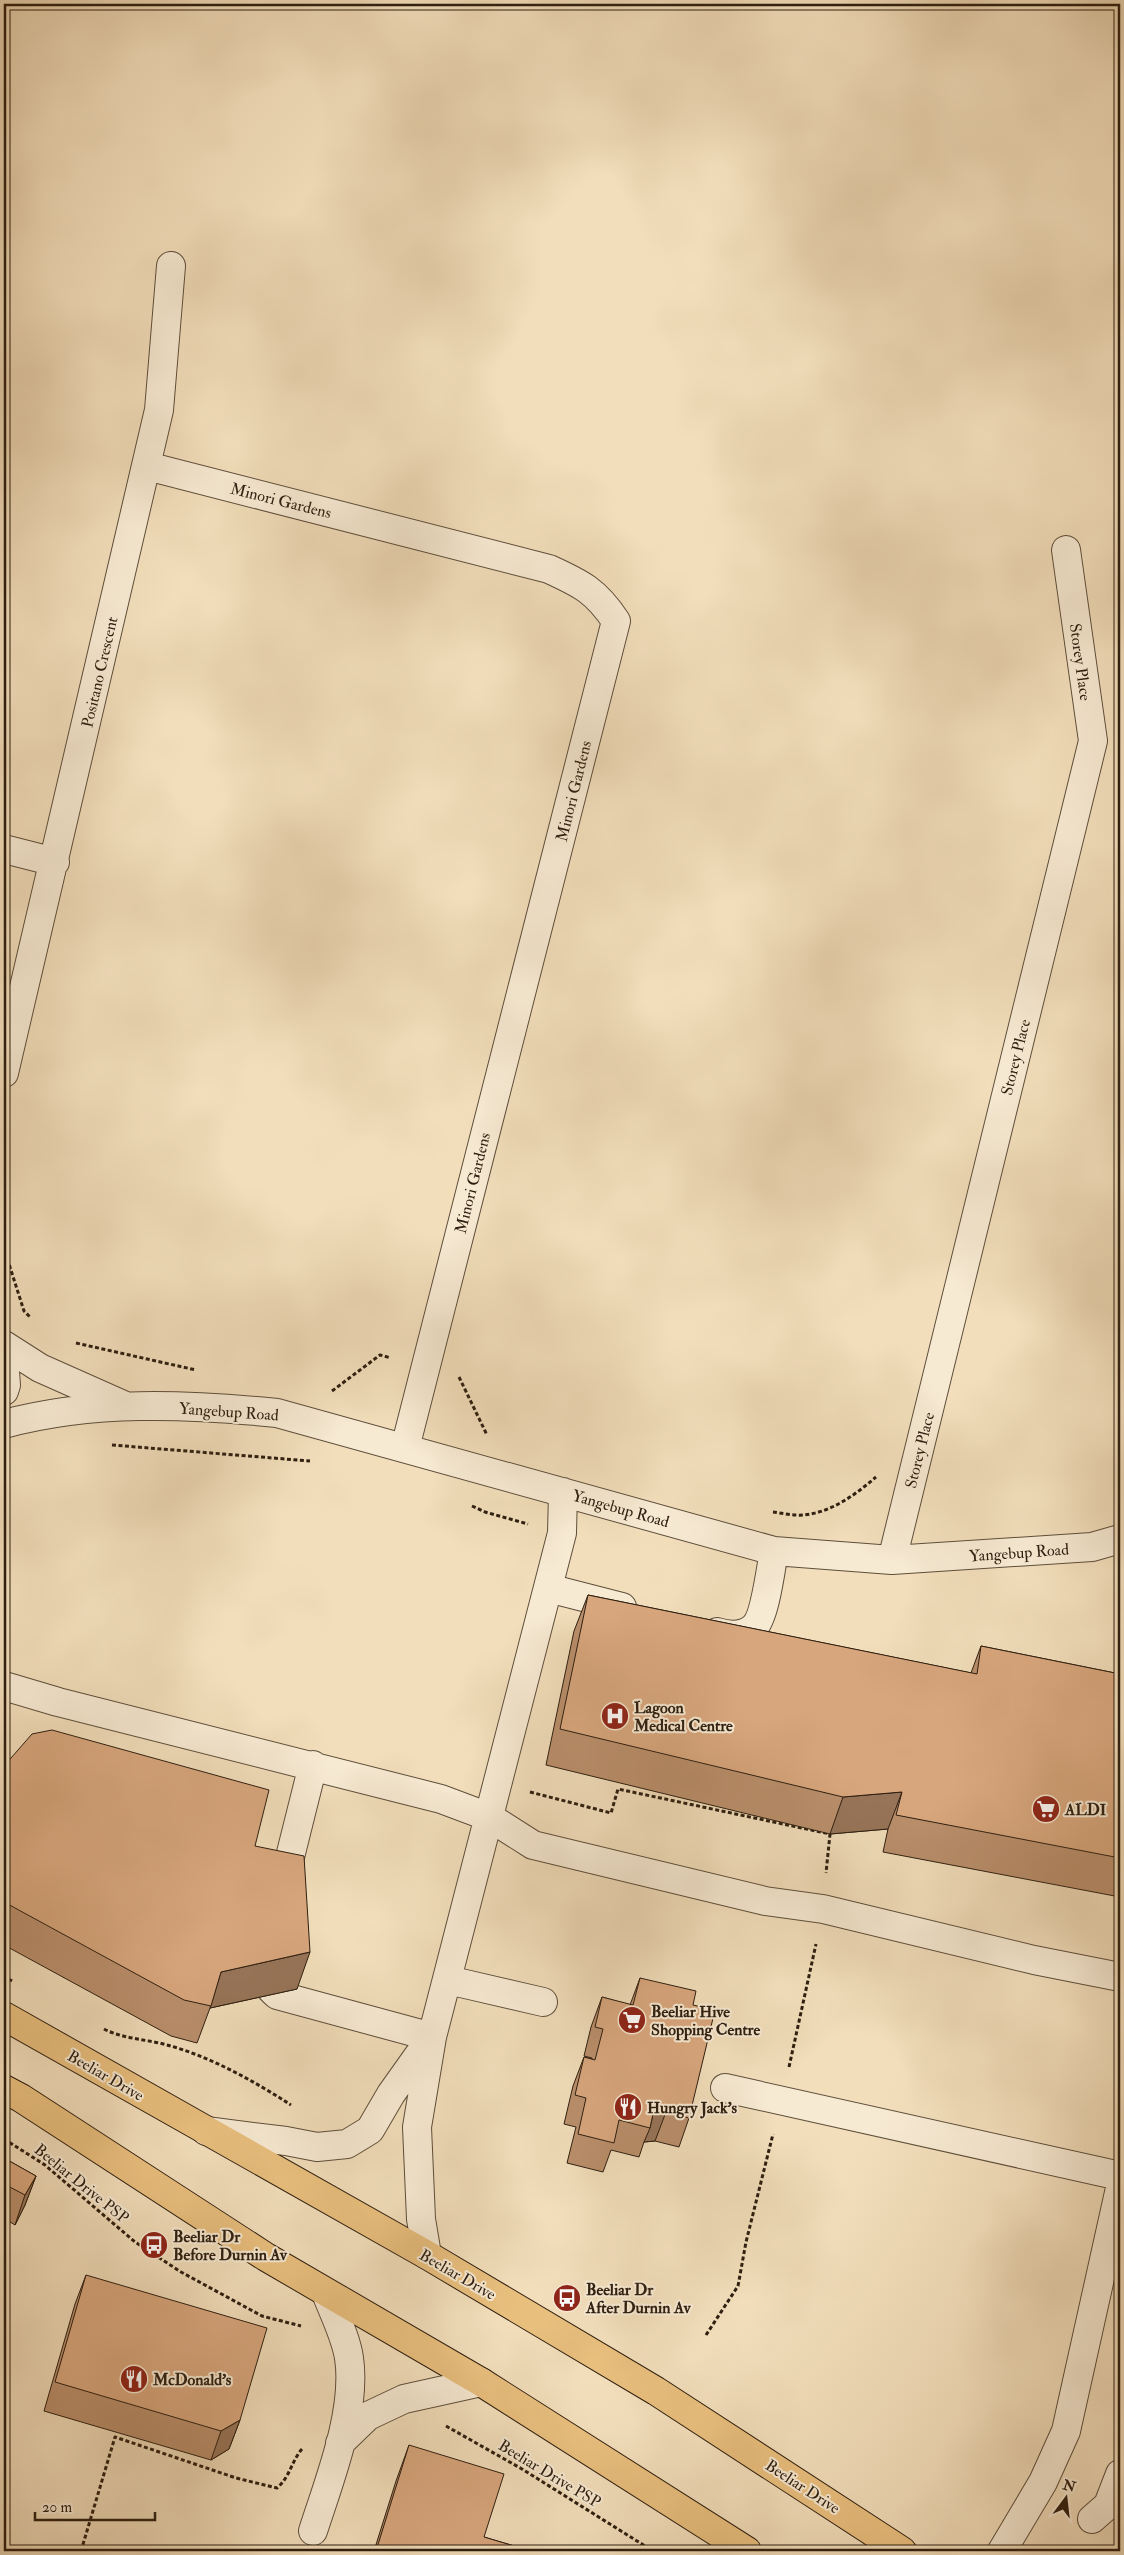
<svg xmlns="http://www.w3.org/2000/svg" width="1124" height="2555" font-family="'IM FELL Double Pica',serif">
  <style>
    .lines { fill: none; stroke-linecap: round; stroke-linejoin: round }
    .minor-casing { stroke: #5e4e3b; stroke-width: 30 }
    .highway-casing { stroke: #2d1e10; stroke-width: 30 }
    .path { stroke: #2d1e10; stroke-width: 3; stroke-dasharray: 4 2.5; stroke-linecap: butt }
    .minor { stroke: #f7ead3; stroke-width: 28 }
    .highway { stroke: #e9bf7e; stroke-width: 28 }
    .wall { fill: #ba8f6c; stroke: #2d1e10 }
    .shaded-wall { fill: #977458; stroke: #2d1e10 }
    .building { fill: #d8a67d; stroke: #2d1e10 }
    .labels { text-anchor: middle; stroke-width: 4; stroke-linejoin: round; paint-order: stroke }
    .street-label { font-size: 16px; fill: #2d1e10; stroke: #f7ead3 }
    .poi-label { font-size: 16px; font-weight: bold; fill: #2d1e10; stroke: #f7ead3; text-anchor: start }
  </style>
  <rect width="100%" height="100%" fill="#f2debb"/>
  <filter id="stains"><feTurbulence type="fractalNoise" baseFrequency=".004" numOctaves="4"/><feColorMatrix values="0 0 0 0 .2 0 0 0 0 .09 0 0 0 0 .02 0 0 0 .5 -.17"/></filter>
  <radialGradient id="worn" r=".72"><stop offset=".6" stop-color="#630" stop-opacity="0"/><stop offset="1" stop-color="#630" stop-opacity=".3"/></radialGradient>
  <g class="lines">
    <defs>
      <path id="minor" d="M147 466 549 569C582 584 596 591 616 621L405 1448
        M4 849 55 862
        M4 1073 159 410 171 266
        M4 1345 40 1368 121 1404
        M4 1358 6 1385 4 1391
        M4 1424C93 1400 186 1404 277 1413L774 1551 892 1560 1092 1547 1120 1539
        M892 1560 1093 741 1066 550
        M548 1588 622 1607
        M717 1632C730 1636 743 1637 754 1627 765 1617 771 1567 774 1551
        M4 1686 58 1702 441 1799 489 1817 533 1845 765 1901 823 1909 1034 1960 1120 1977
        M282 1889 313 1765
        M264 1963C260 1979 266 1985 277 1995L432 2037
        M448 1980 543 2002
        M725 2088 1120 2176
        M206 2131 286 2141 317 2147 347 2144 370 2130 391 2094 428 2042
        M427 2255 421 2219 417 2127 432 2037 562 1533 563 1492
        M340 2443 368 2416 404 2399 481 2382
        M1092 2519 1108 2505 1120 2474
        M313 2531C329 2481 357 2411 349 2358 346 2337 334 2314 326 2293
        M1002 2551 1043 2482 1066 2431 1120 2188"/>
      <path id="highway" d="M4 2016 427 2255 656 2391 902 2551
        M4 2089 21 2098 266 2257 481 2382 747 2551"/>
    </defs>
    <!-- minor casing -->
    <use href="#minor" class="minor-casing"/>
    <!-- highway casing -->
    <use href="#highway" class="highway-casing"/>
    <!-- path -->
    <path class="path" d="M4 1266 9 1264 24 1311 31 1318
      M76 1343 196 1370
      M459 1377 487 1435
      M332 1391 380 1355 391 1358
      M112 1445 310 1461
      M472 1506 485 1512 528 1524
      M773 1512C782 1513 794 1516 804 1515 832 1512 855 1495 876 1477
      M530 1792 611 1813 618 1789 830 1834 826 1873
      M4 1976 12 1981
      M104 2029C123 2039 146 2039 167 2045 209 2056 254 2081 291 2105
      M789 2067 816 1944
      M4 2139 45 2165 135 2242 181 2272 262 2316 301 2326
      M706 2335 738 2286 746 2242 773 2134
      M446 2426 522 2469 653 2551
      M81 2551 115 2437 236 2478 277 2488C290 2477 291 2462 302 2449"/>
    <!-- minor -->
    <use href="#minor" class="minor"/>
    <!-- highway -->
    <use href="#highway" class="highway"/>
  </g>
  <!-- wall -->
  <path class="wall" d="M588 1595 971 1673 981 1646 1120 1674V1897L883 1852 888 1829 830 1834 546 1765 574 1631Z
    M4 1766 255 1846 297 1989 210 2008 197 2043 171 2036 4 1945Z
    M640 1978 693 2005 689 2118 679 2147 655 2141 644 2142 639 2157 611 2150 603 2172 567 2163 576 2127 564 2124 573 2086 584 2057 592 2059V2058L584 2056 591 2027 602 1997 630 2005Z
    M4 2158 36 2176 25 2205 15 2225 4 2218Z
    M86 2275 240 2420 229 2449 211 2460 44 2411 75 2304Z
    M409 2445 484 2537 531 2551H374L396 2481Z"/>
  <!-- shaded-wall -->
  <path class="shaded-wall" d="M902 1792 888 1829 830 1834 843 1797Z
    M310 1952 297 1989 210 2008 221 1972Z
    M666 2112 655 2141 644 2142 650 2128 653 2114Z
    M36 2176 25 2205 15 2225 25 2195Z
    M240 2420 229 2449 211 2460 221 2431Z"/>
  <!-- building -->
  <path class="building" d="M588 1595 977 1674 981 1646 1120 1674V1858L896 1815 902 1792 843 1797 560 1729Z
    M52 1730 269 1790 255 1846 304 1856 310 1952 221 1972 211 2006 184 2000 4 1902V1766L32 1734Z
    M640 1978 696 1991 693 2005 715 2010 689 2118 666 2112 653 2114 650 2128 619 2120 614 2143 578 2134 586 2098 575 2095 584 2057 595 2060 603 2029 595 2027 602 1997 633 2005Z
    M4 2158 36 2176 25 2195 4 2184Z
    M86 2275 267 2328 240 2420 221 2431 55 2382Z
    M409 2445 504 2474 484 2537 531 2551H376Z"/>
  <!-- icons -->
  <defs>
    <symbol id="hospital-disc" viewBox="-11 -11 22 22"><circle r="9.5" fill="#8f2418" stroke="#f7ead3"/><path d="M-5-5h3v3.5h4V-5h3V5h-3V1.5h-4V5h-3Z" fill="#fff"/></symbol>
    <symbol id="supermarket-disc" viewBox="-11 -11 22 22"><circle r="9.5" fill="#8f2418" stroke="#f7ead3"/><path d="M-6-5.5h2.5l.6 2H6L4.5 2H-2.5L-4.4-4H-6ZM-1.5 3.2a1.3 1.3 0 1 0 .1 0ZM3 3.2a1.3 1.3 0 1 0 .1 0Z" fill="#fff"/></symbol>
    <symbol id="restaurant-disc" viewBox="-11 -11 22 22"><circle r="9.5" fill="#8f2418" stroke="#f7ead3"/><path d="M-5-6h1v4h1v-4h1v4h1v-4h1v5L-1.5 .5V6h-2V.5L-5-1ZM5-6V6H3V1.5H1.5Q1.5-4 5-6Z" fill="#fff"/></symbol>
    <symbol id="bus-disc" viewBox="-11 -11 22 22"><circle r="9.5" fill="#8f2418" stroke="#f7ead3"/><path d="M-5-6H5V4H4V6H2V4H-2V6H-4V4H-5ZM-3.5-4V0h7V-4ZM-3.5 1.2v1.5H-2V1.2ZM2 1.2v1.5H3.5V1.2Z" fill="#fff"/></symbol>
  </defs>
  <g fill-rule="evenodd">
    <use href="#hospital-disc" x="599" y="1700" width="32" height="32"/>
    <use href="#supermarket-disc" x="1030" y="1793" width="32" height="32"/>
    <use href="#supermarket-disc" x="616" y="2004" width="32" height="32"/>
    <use href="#restaurant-disc" x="612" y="2091" width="32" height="32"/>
    <use href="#bus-disc" x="138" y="2229" width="32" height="32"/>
    <use href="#bus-disc" x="551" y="2282" width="32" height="32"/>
    <use href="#restaurant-disc" x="118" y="2363" width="32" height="32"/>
  </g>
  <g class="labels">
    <!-- street labels -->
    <g class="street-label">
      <text transform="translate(281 500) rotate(14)" y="6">Minori Gardens</text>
      <text transform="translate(1081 662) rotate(82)" y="6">Storey Place</text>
      <text transform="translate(99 672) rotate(-77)" y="6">Positano Crescent</text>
      <text transform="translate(573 791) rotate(-76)" y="6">Minori Gardens</text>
      <text transform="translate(1015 1057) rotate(-76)" y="6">Storey Place</text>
      <text transform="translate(472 1183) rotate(-76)" y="6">Minori Gardens</text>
      <text transform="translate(229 1411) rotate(4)" y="6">Yangebup Road</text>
      <text transform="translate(919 1450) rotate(-76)" y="6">Storey Place</text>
      <text transform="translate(621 1508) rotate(16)" y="6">Yangebup Road</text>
      <text transform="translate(1019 1552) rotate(-4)" y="6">Yangebup Road</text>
      <text transform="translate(106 2075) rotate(30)" y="6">Beeliar Drive</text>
      <text transform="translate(82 2183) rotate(39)" y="6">Beeliar Drive PSP</text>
      <text transform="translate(458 2274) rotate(30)" y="6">Beeliar Drive</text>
      <text transform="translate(550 2473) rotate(31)" y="6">Beeliar Drive PSP</text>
      <text transform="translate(803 2486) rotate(33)" y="6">Beeliar Drive</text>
    </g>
    <!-- poi labels -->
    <g class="poi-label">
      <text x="634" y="1713">Lagoon<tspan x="634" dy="18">Medical Centre</tspan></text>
      <text x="1065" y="1815">ALDI</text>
      <text x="651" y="2017">Beeliar Hive<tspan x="651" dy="18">Shopping Centre</tspan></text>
      <text x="647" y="2113">Hungry Jack's</text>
      <text x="173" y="2242">Beeliar Dr<tspan x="173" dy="18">Before Durnin Av</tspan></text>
      <text x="586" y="2295">Beeliar Dr<tspan x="586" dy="18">After Durnin Av</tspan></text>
      <text x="153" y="2385">McDonald's</text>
    </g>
  </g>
  <!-- margin -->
  <rect width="1124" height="2555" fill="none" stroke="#f2debb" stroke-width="20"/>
  <rect x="5" y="5" width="1114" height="2545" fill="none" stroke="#2d1e10" stroke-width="2.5"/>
  <rect x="10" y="10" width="1104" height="2535" fill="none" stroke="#2d1e10"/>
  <!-- north arrow -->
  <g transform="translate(1066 2498) rotate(15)" stroke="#f7ead3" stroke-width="4" paint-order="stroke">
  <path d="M0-4L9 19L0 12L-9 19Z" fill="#2d1e10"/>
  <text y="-8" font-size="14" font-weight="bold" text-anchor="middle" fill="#2d1e10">N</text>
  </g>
  <!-- scale -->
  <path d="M35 2512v8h120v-8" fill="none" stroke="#2d1e10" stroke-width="2.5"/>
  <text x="42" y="2512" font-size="15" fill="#2d1e10" stroke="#f7ead3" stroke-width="4" paint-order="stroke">20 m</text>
  <rect width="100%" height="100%" filter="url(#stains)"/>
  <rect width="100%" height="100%" fill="url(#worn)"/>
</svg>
